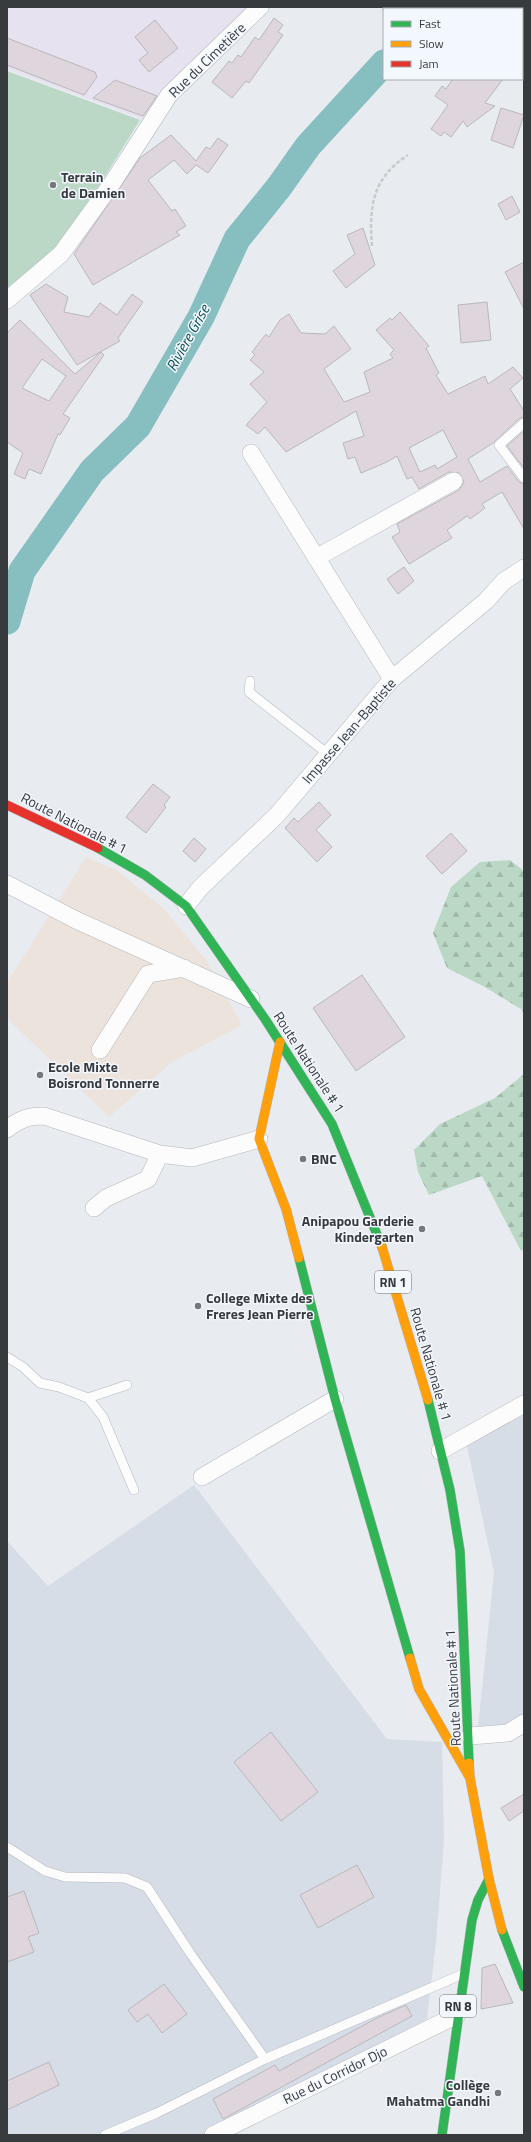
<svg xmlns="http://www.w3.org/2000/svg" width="531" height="2142" font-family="'Titillium Web',sans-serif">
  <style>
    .commercial { fill: #ece3dc }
    .built { fill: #d6dde6 }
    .education { fill: #e7e2ef }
    .forest { fill: url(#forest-firs) }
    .pitch { fill: #bad8c5 }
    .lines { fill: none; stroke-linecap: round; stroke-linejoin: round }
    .river { stroke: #87bec0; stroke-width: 27 }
    .building { fill: #dfd5dc; stroke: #b9b8bb; fill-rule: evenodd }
    .lane-casing { stroke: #b5b7bb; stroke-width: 10 }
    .street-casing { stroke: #b5b7bb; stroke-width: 18 }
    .fast-casing { stroke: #b5b7bb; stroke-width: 10 }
    .slow-casing { stroke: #b5b7bb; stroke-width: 10 }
    .jam-casing { stroke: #b5b7bb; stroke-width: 10 }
    .path { stroke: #c8cbcc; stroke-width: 2.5; stroke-dasharray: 4 2; stroke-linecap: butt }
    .lane { stroke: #fcfcfd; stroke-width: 9 }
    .street { stroke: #fcfcfd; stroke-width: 17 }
    .fast { stroke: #30b455; stroke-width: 9 }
    .slow { stroke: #ff9f0a; stroke-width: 9 }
    .jam { stroke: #e5322d; stroke-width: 9 }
    .poi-dot { fill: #76797c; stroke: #f3f7fe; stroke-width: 1.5 }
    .labels { text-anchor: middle; stroke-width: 3; stroke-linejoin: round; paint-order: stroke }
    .shield { fill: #f3f7fe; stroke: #707378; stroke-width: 1 }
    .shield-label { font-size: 13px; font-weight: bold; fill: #383b3e }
    .street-label { font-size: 14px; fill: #383b3e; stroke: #f3f7fe }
    .poi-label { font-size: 14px; font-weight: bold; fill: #383b3e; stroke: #f3f7fe; text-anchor: start }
    .water-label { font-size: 15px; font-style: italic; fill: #085050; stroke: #f3f7fe }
  </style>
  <defs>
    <pattern id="forest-firs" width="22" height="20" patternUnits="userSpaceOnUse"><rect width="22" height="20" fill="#bad8c5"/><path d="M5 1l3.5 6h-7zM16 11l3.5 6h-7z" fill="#a1baaa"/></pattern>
  </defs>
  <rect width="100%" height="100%" fill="#e8ebf0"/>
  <!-- commercial -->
  <path class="commercial" d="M86 857 116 870 162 907 207 961 242 1025 172 1062 109 1117 7 1018V983Z"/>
  <!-- built -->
  <path class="built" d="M524 1412V1728H478L494 1572 467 1446Z
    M194 1485 387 1739 442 1742 444 1840 436 1942 427 2019 203 2135H7V1541L48 1586Z"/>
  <!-- education -->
  <path class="education" d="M7 7H250L150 122 7 69Z"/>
  <!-- forest -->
  <path class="forest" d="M510 860 524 871V1015L521 1009 483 986 447 968 433 933 451 887 480 862Z
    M524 1074V1249L521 1251 482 1176 429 1195 418 1172 414 1150 440 1124 495 1098Z"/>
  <!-- pitch -->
  <path class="pitch" d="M7 71 140 120 59 250 7 289Z"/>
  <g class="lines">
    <!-- river -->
    <path class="river" d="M419 9 420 7
      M7 621 22 571 92 471 138 426 201 317 237 239 279 187 308 146 384 63"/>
  </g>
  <!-- building -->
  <path class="building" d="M274 18 283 25 278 32 283 35 249 83 246 81 232 98 212 82 229 61 232 63 238 55 241 57 255 37 259 40Z
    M155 20 178 48 149 72 139 60 148 53 135 37Z
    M7 38 95 72 97 77 84 95 7 65Z
    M453 79H503L485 103 495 106 467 127 463 121 451 137 444 132 441 136 431 129 448 105 435 96 442 86 446 89Z
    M115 80 157 96 143 116 93 98Z
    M501 108 524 115 513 148 491 140Z
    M171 135 196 161 206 147 210 149 218 138 228 145 208 173 196 165 187 174 174 160 148 180 172 211 175 209 186 226 176 232 180 235 93 285 74 254 140 158Z
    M512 196 520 212 506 220 498 204Z
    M363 228 375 265 346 288 333 271 355 254 347 235Z
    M524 262V309L505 272Z
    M46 284 68 297 64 312 89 317 100 303 117 315 132 294 143 302 118 338 120 341 77 365 30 295Z
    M487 302 491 340 461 343 458 305Z
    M400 312 429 346 426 348 439 373 436 375 448 394 485 376 488 384 513 367 523 378 510 389 524 411V417L520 418 493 443 468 459 480 482 507 466 519 482 524 484V529L502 492 482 504 485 508 470 519 467 516 447 530 452 538 409 564 392 537 400 532 397 524 459 490 464 482 459 473 449 472 419 489 412 477 407 479 397 456 387 462 361 473 355 457 348 459 343 443 364 436 356 411 286 452 265 427 258 434 246 425 267 402 250 384 264 372 250 360 255 355 252 352 266 334 269 337 280 320 289 314 301 333 325 334 334 326 351 349 324 369 344 402 370 392 364 372 393 358 390 354 394 350 376 330 390 318 392 320ZM443 430 457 457 437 469 435 465 420 472 409 448Z
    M20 320 75 374 101 352 104 355 63 414 70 418 60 435 58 434 41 474 29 469 25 479 14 474 23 453 7 442V333ZM42 359 66 376 49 401 22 388Z
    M524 431V468L507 446Z
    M404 567 414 581 398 594 387 579Z
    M153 784 170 797 164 805 166 807 146 833 126 817Z
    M319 802 331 815 316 830 332 847 317 862 285 828 294 818 298 822Z
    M451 833 467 851 442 874 426 856Z
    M194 838 206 849 195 862 183 851Z
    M362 975 405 1037 356 1071 313 1008Z
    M271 1732 318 1792 281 1821 234 1762Z
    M524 1794V1811L509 1821 501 1808Z
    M357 1865 374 1897 318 1928 300 1895Z
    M24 1891 39 1933 28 1937 34 1952 7 1962V1897Z
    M495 1964 513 2003 481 2009 482 1968Z
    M164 1984 187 2014 162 2033 148 2014 137 2022 128 2010Z
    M406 2005 412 2016 223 2119 213 2099 275 2065 279 2071 377 2018Z
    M49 2062 59 2085 7 2110V2081Z"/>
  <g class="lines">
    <defs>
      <path id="lane" d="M524 423 499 445 524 478
        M250 681 249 692 328 754
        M7 1357 23 1367 40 1383 59 1387 88 1398 127 1385
        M88 1398 103 1417 134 1490
        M7 1847 45 1871 65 1877 125 1878 147 1887 190 1953 265 2059 463 1974
        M105 2135 157 2113 265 2059"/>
      <path id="street" d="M7 300 61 254 111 185 169 95 260 7
        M251 453 392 679
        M316 558 454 481
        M7 884 76 920 251 999
        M186 906 200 888 277 815 392 679 486 601 504 581 524 568
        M100 1050 148 974 184 968
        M7 1129C20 1119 28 1116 44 1116L160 1154 192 1158 259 1139
        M94 1208 106 1198 148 1179 160 1154
        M440 1451 524 1404
        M202 1477 335 1399
        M470 1736 508 1733 524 1723
        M213 2135 457 2015"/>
      <path id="fast" d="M98 848 145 875 186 906 265 1019 332 1124 382 1247
        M299 1258 335 1399 410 1658
        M428 1400 450 1490 460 1551 469 1763
        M502 1930 524 1987
        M442 2135 472 1920 478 1900 489 1879"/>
      <path id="slow" d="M280 1042 259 1139 286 1209 299 1258
        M382 1247 428 1400
        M410 1658 419 1689 470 1778
        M469 1763 470 1778 489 1879 502 1930"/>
      <path id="jam" d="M7 805 98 848"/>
    </defs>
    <!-- lane casing -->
    <use href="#lane" class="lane-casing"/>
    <!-- street casing -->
    <use href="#street" class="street-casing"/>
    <!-- fast casing -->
    <use href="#fast" class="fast-casing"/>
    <!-- slow casing -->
    <use href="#slow" class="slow-casing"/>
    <!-- jam casing -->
    <use href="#jam" class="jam-casing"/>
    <!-- path -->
    <path class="path" d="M372 246C369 207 372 178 408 155"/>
    <!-- lane -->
    <use href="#lane" class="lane"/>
    <!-- street -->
    <use href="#street" class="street"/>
    <!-- fast -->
    <use href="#fast" class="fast"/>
    <!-- slow -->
    <use href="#slow" class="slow"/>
    <!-- jam -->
    <use href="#jam" class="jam"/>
  </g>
  <!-- markers -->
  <g class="poi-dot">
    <circle cx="53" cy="185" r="4"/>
    <circle cx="40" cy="1075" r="4"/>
    <circle cx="303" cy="1159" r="4"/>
    <circle cx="422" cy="1229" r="4"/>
    <circle cx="198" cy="1306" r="4"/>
    <circle cx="498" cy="2093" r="4"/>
  </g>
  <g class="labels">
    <!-- shield labels -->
    <g class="shield">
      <rect x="375" y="1271" width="36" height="22" rx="3"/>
      <rect x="440" y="1995" width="36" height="22" rx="3"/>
    </g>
    <g class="shield-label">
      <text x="393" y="1287">RN 1</text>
      <text x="458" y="2011">RN 8</text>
    </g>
    <!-- street labels -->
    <g class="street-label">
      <text transform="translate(207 60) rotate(-44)" y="5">Rue du Cimetière</text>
      <text transform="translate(349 731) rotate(-49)" y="5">Impasse Jean-Baptiste</text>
      <text transform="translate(74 823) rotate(27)" y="5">Route Nationale # 1</text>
      <text transform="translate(309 1062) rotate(57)" y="5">Route Nationale # 1</text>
      <text transform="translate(431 1364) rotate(74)" y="5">Route Nationale # 1</text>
      <text transform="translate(453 1688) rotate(-93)" y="5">Route Nationale # 1</text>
      <text transform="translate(335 2075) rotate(-26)" y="5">Rue du Corridor Djo</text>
    </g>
    <!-- poi labels -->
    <g class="poi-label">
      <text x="61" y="182">Terrain<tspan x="61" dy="16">de Damien</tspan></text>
      <text x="48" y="1072">Ecole Mixte<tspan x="48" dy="16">Boisrond Tonnerre</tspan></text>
      <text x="311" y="1164">BNC</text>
      <text x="414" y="1226" text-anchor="end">Anipapou Garderie<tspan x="414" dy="16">Kindergarten</tspan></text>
      <text x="206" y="1303">College Mixte des<tspan x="206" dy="16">Freres Jean Pierre</tspan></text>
      <text x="490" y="2090" text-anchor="end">Collège<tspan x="490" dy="16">Mahatma Gandhi</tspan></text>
    </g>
    <!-- water labels -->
    <g class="water-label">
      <text transform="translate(188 338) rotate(-61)" y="5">Rivière Grise</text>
    </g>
  </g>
  <!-- border -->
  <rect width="531" height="2142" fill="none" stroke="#383b3e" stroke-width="16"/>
  <!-- legend -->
  <rect x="383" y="8" width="140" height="72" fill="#f3f7fe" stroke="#a8acb1"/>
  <rect x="391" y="21" width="20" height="6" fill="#30b455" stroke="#a8acb1"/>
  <text x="419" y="28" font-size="12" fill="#383b3e">Fast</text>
  <rect x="391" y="41" width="20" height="6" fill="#ff9f0a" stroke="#a8acb1"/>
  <text x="419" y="48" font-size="12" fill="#383b3e">Slow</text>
  <rect x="391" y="61" width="20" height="6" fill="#e5322d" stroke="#a8acb1"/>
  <text x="419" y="68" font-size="12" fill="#383b3e">Jam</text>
</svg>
